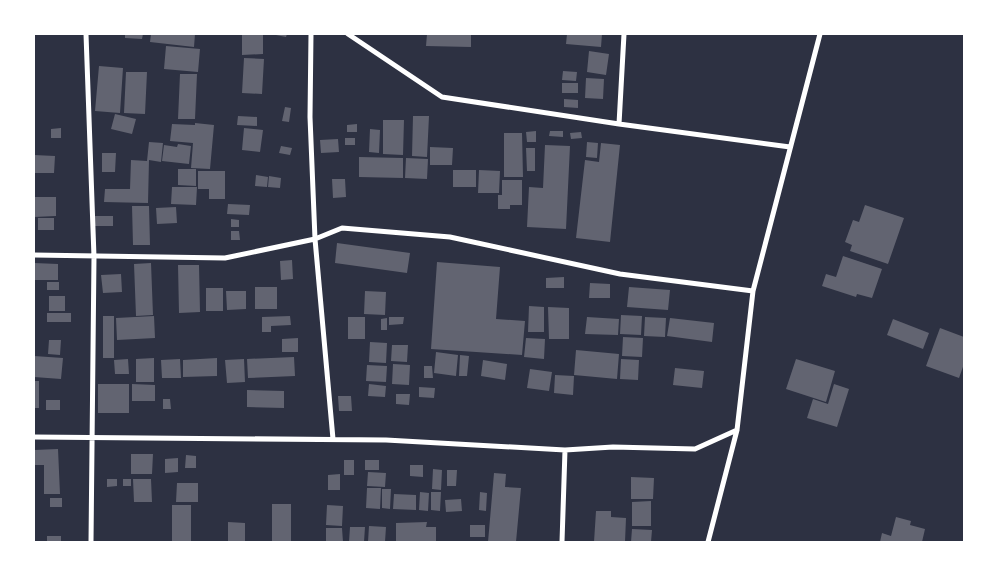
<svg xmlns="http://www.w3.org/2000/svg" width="998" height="576" font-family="'Roboto Condensed',sans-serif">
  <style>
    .building { fill: #626471 }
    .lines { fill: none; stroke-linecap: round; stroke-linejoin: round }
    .minor { stroke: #fff; stroke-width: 5 }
  </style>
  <rect width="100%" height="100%" fill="#2d3142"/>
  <!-- building -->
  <path class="building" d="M125 34H143L142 39 125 38Z
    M151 34H195L194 47 150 42Z
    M263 34V54L242 55V35Z
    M271 34H287L286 37Z
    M427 34H471V47L426 46Z
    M567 34H602L601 47 566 44Z
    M166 46 200 49 198 72 164 69Z
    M589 51 609 54 606 75 587 72Z
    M244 58 264 59 262 94 242 93Z
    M99 66 123 68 120 113 95 111Z
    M563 71 577 72 576 81 562 80Z
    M126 72H147L145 114 124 113Z
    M180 74H197L195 119H178Z
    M586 78 604 79 603 99 585 98Z
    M562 83H578V93H562Z
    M564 99 578 100V108L564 107Z
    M285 107 291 108 289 122 282 121Z
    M115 114 136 119 132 134 111 129Z
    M238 116 257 117V126L237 125Z
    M413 116H429L427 157 412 156Z
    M383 120H404L403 155 383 154Z
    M195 123 214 125 210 169 191 168 193 143 170 141 172 124 195 125Z
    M357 124V132H347V125Z
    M61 128V138H51V129Z
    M244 128 263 130 260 152 242 150Z
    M370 129 380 130 379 153 369 152Z
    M536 131V142H527L526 132Z
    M550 131H563V137L549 136Z
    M581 132 582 138 571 139 570 133Z
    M504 133H522L523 177H504Z
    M345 138H355V145H345Z
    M338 139 339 152 321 153 320 140Z
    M149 142 163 143 161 162 149 160 148 203 104 202 105 189H130L131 160 147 161Z
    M587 142 598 143 597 158 586 157Z
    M601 143 620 145 610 242 576 238 585 160 599 162Z
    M178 144 191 146 189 164 162 161 164 145 177 147Z
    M545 145 570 146 566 229 527 227 529 187 543 188Z
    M281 146 292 148 290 155 279 153Z
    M430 147 453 148 452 165H430Z
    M526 148H535V171H527Z
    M102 153H116L115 172H102Z
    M34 155 55 156 54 173H34Z
    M359 157 403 158V178L359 177Z
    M406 158 428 159 427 179 405 178Z
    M178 169H196V186L178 185Z
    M453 170H476V187H453Z
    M479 170 500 171 499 193H478Z
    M198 171H225V199H209V189H198Z
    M256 175 268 177 267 187 255 186Z
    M269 176 281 178 280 188 268 187Z
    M332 179H345L346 197 333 198Z
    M502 180H522V205H510V209H498V195H502Z
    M172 187H197L196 205 171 204Z
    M34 197H56V216L34 217Z
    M228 204 250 205 249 215 227 214Z
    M865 205 904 218 888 264 850 251 852 245 845 242 853 220 859 222Z
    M132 206H149L150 245H133Z
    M176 207 177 223 157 224 156 208Z
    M95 216H113V226H95Z
    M38 218H54V230H38Z
    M231 219 239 220V227H231Z
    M231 231H239L240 240H231Z
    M337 243 410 253 407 273 335 263Z
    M843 256 882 269 872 298 857 294 856 297 822 286 826 274 836 277Z
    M292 260 293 279 281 280 280 261Z
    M437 262 500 267 496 319 525 321 522 355 431 349Z
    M34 263 58 264V280H34Z
    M151 263 153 315 136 316 134 264Z
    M178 265H199L200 312 179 313Z
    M121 274 122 292 103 293 101 275Z
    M564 277V288H546V278Z
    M47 282H59V290H47Z
    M590 283 610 284V298H589Z
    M255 287H277V309H255Z
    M629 287 670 290 668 310 627 307Z
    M206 288H223V311H206Z
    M226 291H246V309L227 310Z
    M365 291 386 292 385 315 364 314Z
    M49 296H65V311H49Z
    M529 306 544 307V332H528Z
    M548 307 569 308V339H549Z
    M47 313H71V322H47Z
    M621 315 642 316 641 335 620 334Z
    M103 316H114V358H103Z
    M154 316 155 338 117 340 116 318Z
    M290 316 291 325 271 326V332H262V317Z
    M348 317H365V339H348Z
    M389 317H404L403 324 389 325Z
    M587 317 619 319 618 335 585 334Z
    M645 317 666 318 665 337 644 336Z
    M387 318V330H381V319Z
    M670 318 714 323 712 342 667 336Z
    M893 319 929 333 923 349 887 335Z
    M940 328 964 337V364L959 378 926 366Z
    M623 337 643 338 642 357 622 356Z
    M298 338V352H282V339Z
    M526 338 545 339 544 359 524 357Z
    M49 340H61L60 355 48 354Z
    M370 342 387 343 386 363 369 362Z
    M392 345H408L407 362 391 361Z
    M576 350 619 354 617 379 574 375Z
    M436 352 458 355 456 376 434 373Z
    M460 355 469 356 467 376H459Z
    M34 356 63 358 61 379 34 377Z
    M294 357 295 376 248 378 247 359Z
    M154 358V382H136V359Z
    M217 358V376L183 377V360Z
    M128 359 129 374H115L114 360Z
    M180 359 181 378H162L161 360Z
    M244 359 245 382 227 383 225 360Z
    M621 359 639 360 638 380 620 379Z
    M796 359 835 371 826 402 786 389Z
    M483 360 507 364 505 380 481 376Z
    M393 364 410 365 409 385 392 384Z
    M367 365 387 366 386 382 366 381Z
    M424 366H432L433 378H424Z
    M675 368 704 371 702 388 673 385Z
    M530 369 552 372 549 391 527 388Z
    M555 375 574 376 573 395 554 393Z
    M34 381H39V408H34Z
    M98 384H129V413H98Z
    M132 384 155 385V401H132Z
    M369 384 386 386 385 397 368 396Z
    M834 384 849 389 837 427 807 418 813 399 828 404Z
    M419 387 435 388 434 398 419 397Z
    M247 390 284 391V408L247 407Z
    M396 394H410L409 405 396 404Z
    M338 396H351L352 411H339Z
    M163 399H170L171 409H163Z
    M46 400H60V410H46Z
    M58 449 60 494H44V465H34V450Z
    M131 454H153L152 474H131Z
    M186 455 196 456V468H185Z
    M178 458V472L165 473V459Z
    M344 460H354V475H344Z
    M365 460H379V470H365Z
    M410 465H423V477L410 476Z
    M433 469 442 470 441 490 432 489Z
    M447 470H457L456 486H447Z
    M368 472 386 473 385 487 367 486Z
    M494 473 506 474 505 487 521 488 516 542H488Z
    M340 474V490H328V475Z
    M631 477 654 478 653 499H631Z
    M107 479H117V486L107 487Z
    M123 479H131V486H123Z
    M133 479H151L152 502H134Z
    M177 483H198V502H176Z
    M367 488H381L380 509 366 508Z
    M382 489H391L390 509 382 508Z
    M420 492 429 493 428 511 419 510Z
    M431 492H441L440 511 431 510Z
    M480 492 487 493 486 511 479 510Z
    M394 494 416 495V510L393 509Z
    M50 498H62V507H50Z
    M461 499 462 511 446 512 445 500Z
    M651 501V526H632V502Z
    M272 504H291V542H272Z
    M172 505H191V542H172Z
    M327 505 343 506 342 526 326 525Z
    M596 511H611V517L626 518 625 542H594Z
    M896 517 911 521 910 525 925 529 922 542H880L882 533 891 536Z
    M228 522 245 523V542H228Z
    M427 522 426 527H436V542H396V523Z
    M470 525H485V537H470Z
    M369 526 386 527 385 542H368Z
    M350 527H365L364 542H349Z
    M326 528H342L343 542H326Z
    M632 529 652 530 651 542H631Z
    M47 536H61V542H47Z"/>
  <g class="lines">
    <!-- minor -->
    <path class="minor" d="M86 34 94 257 91 542
      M311 34 310 117 315 239 333 439
      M348 34 442 97 619 124 790 147
      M619 124 624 34
      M34 255 225 258 315 239 342 228 450 237 620 274 753 291
      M34 437 386 440 565 450 613 447 695 449 737 430
      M562 542 565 450
      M708 542 737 430 753 291 820 34"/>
  </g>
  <!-- border -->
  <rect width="998" height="576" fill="none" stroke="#ffffff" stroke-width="70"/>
</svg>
